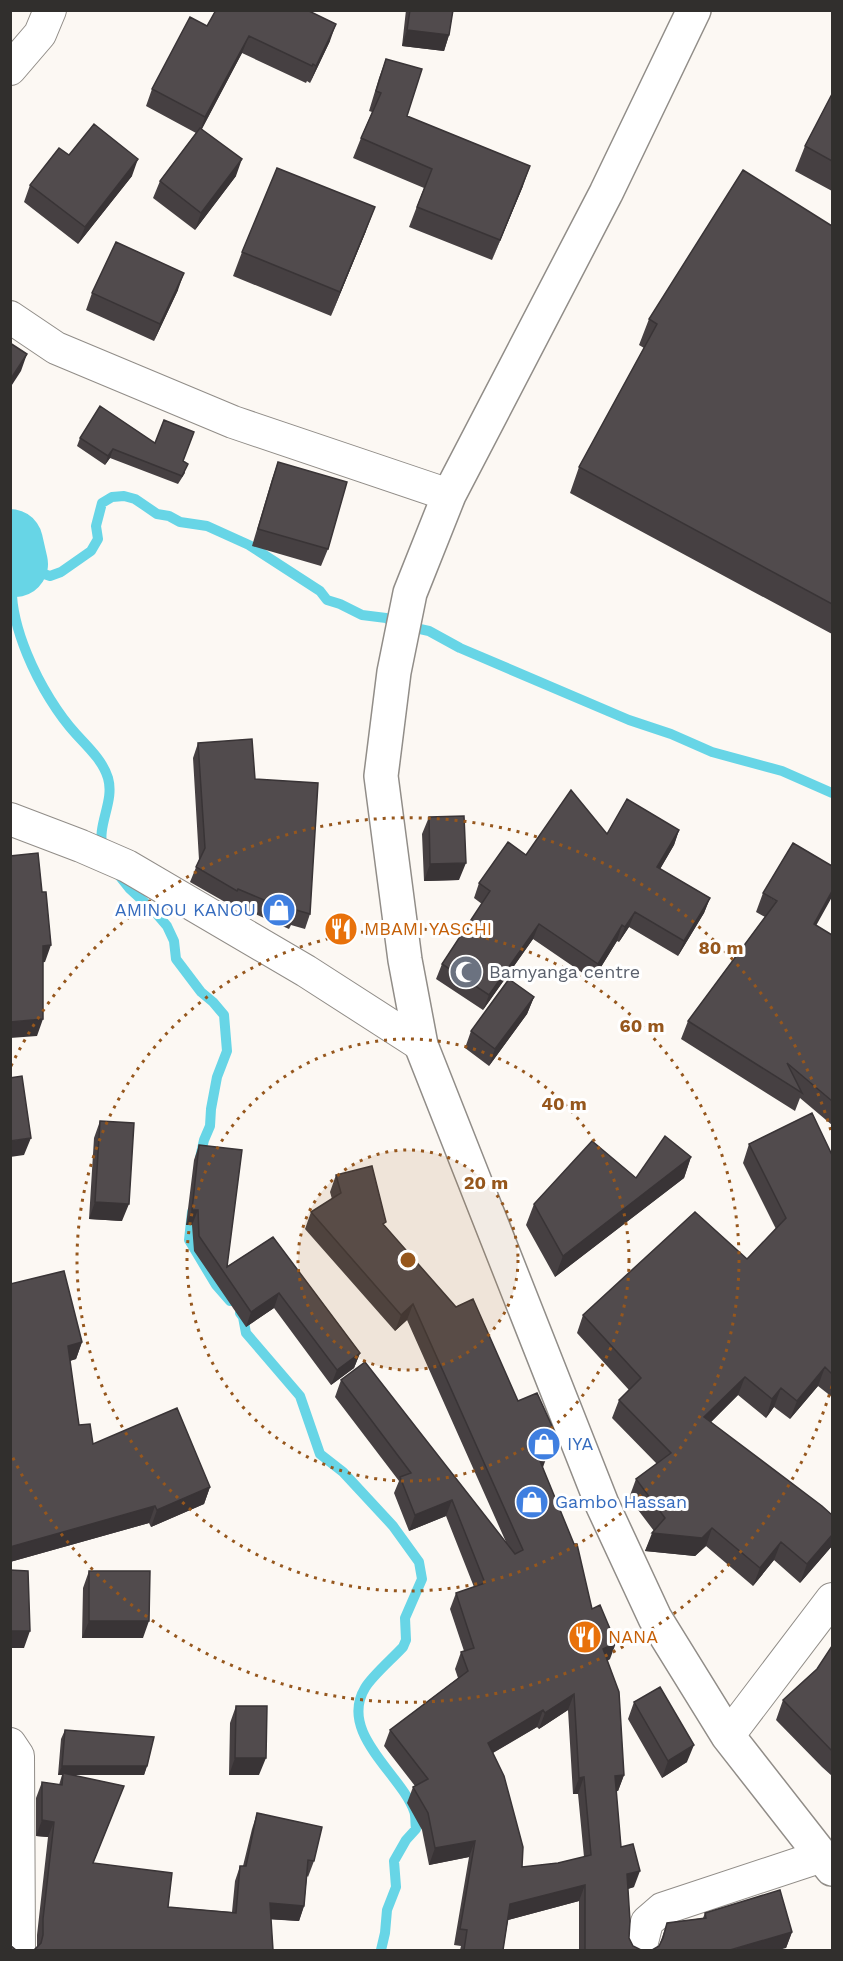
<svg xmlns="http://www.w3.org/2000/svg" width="843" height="1961" font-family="'Work Sans',sans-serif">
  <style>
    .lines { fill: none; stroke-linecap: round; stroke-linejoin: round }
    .stream { stroke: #67d5e6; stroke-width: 10 }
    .river { stroke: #67d5e6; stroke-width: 66 }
    .minor-casing { stroke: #918d88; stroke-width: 34 }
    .tertiary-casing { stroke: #918d88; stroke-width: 36 }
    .minor { stroke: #fff; stroke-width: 32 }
    .tertiary { stroke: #fff; stroke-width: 33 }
    .wall { fill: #464042; fill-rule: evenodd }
    .shaded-wall { fill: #393436 }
    .building { fill: #514b4d; stroke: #393436; stroke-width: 1.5; fill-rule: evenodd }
    .ring { fill: none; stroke: #96571d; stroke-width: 3; stroke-dasharray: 3 6 }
    .labels { text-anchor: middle; stroke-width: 6; stroke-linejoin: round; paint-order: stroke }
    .shop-label { font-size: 18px; fill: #366cbe; stroke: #fff; text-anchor: start }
    .food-label { font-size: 18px; fill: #c56008; stroke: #fff; text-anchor: start }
    .worship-label { font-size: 18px; fill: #5b616d; stroke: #fff; text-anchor: start }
    .centre { fill: #96571d; stroke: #fff; stroke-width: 3 }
    .ring-label { font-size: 18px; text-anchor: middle; font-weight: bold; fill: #96571d; stroke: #fff; stroke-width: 6; stroke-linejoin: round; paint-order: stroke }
  </style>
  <rect width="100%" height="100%" fill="#fcf8f3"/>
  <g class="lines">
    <!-- stream -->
    <path class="stream" d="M103 849C96 825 115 802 108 778 103 761 88 747 76 734 42 697 0 615 15 564L50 576 61 572 91 551 98 539 96 526 102 503 112 497 124 496 135 499 157 514 169 516 180 522 207 526 249 545 320 591 327 600 340 604 362 615 386 618 397 624 429 631 460 648 629 720 671 734 712 752 782 771 832 793
      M117 873 129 888 155 912 167 926 174 941 176 959 201 992 213 1002 224 1015 227 1051 217 1077 211 1109 210 1126 204 1140 200 1158
      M192 1212 189 1240 216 1285 230 1301
      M240 1313 243 1317 246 1333 300 1396 320 1454 343 1472 393 1526 419 1562 422 1579 405 1618 406 1640 403 1647C392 1659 372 1676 365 1688 338 1733 401 1774 414 1811 416 1816 415 1823 416 1829L406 1840 394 1861 396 1887 387 1910 385 1933 381 1950"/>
    <!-- river -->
    <path class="river" d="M10 542 15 564"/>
    <defs>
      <path id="minor" d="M10 69 40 34 50 10
        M10 317 56 348 233 422 449 495
        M10 819 81 846 127 866 306 971 421 1045
        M728 1736 832 1599
        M10 1744 18 1756 19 1950
        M640 1950 647 1922 662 1909 822 1856"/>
      <path id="tertiary" d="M694 10 606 193 449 495 410 593 394 672 381 776 405 960 421 1045 602 1504 655 1618 728 1736 832 1869"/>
    </defs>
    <!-- minor casing -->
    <use href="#minor" class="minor-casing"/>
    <!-- tertiary casing -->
    <use href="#tertiary" class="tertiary-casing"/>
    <!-- minor -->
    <use href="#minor" class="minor"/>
    <!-- tertiary -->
    <use href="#tertiary" class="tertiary"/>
  </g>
  <!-- wall -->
  <path class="wall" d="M406 10H453L449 35 444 51 402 46Z
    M207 26 330 41 310 83 307 81 306 83 242 53 202 129 236 176 195 230 153 198 160 181 196 133 146 106 152 89Z
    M386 59 407 116 523 186 492 260 409 227 424 188 353 158 361 138 372 112 369 111 379 78Z
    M832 94V191L795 171 805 146Z
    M69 155 132 176 78 244 24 202 30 185Z
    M832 226V634L570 493 579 467 644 348 639 345 649 319Z
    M366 231 331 316 233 276 242 252Z
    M178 290 154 341 86 310 92 293Z
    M80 438 183 461 185 473 178 484 110 458 105 465 77 446Z
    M278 462 328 549 321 566 252 546 272 479Z
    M198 743 255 779 310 914 305 929 291 925 289 929 233 904 232 906 190 882 199 860 193 758Z
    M429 817 459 880 424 881 422 834Z
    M679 830 674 845 660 869 710 898 704 913 678 956 629 927 619 942 617 941 593 980 533 939 483 1010 436 979 442 964 482 904 474 898 479 883 526 855 607 834Z
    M763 893 832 935V1125L800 1098 795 1111 681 1039 688 1021 765 917 756 912Z
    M534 997 527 1014 489 1066 465 1048 471 1031Z
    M100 1121 122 1221 89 1219 94 1138Z
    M749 1144 832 1155V1397L818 1386 790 1419 774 1407 766 1418 738 1395 710 1423 832 1515V1546L800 1583 774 1560 753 1586 706 1546 695 1556 645 1551 654 1531 629 1498 636 1479 657 1464 612 1418 619 1400 629 1390 577 1333 583 1315 747 1259 776 1229 743 1163Z
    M199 1145 227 1267 273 1237 360 1353 354 1368 331 1385 274 1308 246 1327 194 1251 192 1225H186L194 1160Z
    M691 1157 684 1178 555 1277 526 1225 534 1204 636 1178Z
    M336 1175 385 1226 518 1401 556 1435 550 1452 544 1455 543 1468 610 1659 607 1661 624 1775 618 1791H616L621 1847 634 1887 628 1889 629 1938 633 1946 641 1950H579V1901L508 1920 503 1950H460L461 1946 454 1945 469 1857 429 1865 422 1830 407 1803 413 1787 415 1786 384 1746 390 1730 458 1678 455 1669 461 1652 464 1651 450 1609 456 1593 474 1587 446 1516 409 1531 394 1493 399 1481 335 1397 341 1380 506 1542 407 1320 395 1331 305 1229 311 1212 332 1199 330 1192ZM568 1710 573 1794H578L584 1857 558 1863 522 1867 493 1753 537 1727 539 1729Z
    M10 1284 82 1342 76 1359 70 1361 79 1425 93 1444 210 1487 204 1504 151 1527 149 1523 10 1562Z
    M89 1571 143 1638H82L83 1588Z
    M832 1647V1776L822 1767 776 1720 783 1700 817 1669Z
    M634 1702 687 1762 662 1778 628 1719Z
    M236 1706 259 1775H229L230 1723Z
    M65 1730 147 1766 144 1775H72L124 1786 93 1863 168 1907 232 1912 235 1881 240 1866H243L252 1829 257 1813 314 1861 308 1877 307 1876 304 1906 299 1921 271 1919 34 1950 37 1947V1935L48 1837 36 1836V1798L42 1782 59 1785 62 1775H58L61 1739Z
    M705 1913 792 1932 786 1948 659 1946 667 1923 703 1918Z"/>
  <!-- shaded-wall -->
  <path class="shaded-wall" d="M336 24 330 41 310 83 316 66Z
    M407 30 449 35 444 51 402 46Z
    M249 36 242 53 199 134 205 117Z
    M138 159 132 176 78 244 85 227Z
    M242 159 236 176 195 230 201 213Z
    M530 166 523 186 492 260 500 240Z
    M375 207 366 231 331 316 340 292Z
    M184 273 178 290 154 341 160 324Z
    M27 354 21 371 10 388V380Z
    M113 449 110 458 105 465 108 456Z
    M679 830 674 845 652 883 657 867Z
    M466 863 459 880 424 881 430 864Z
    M832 891V897L807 942 814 924Z
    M710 898 704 913 678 956 684 941Z
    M635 912 629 927 619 942 625 927Z
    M539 924 533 939 483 1010 489 995Z
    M622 925 617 941 593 980 598 964Z
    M51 945 45 962 37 963 43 946Z
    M534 997 527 1014 489 1066 495 1049Z
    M43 1019 37 1036 10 1038V1022Z
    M31 1138 24 1155 10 1157V1141Z
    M691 1157 684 1178 555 1277 563 1256Z
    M95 1202 129 1204 122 1221 89 1219Z
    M192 1210H198L192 1225H186Z
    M279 1293 274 1308 246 1327 251 1312Z
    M413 1304 407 1320 395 1331 401 1315Z
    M82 1342 76 1359 62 1363 68 1346Z
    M360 1353 354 1368 331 1385 337 1370Z
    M825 1367 818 1386 790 1419 797 1401Z
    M745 1377 738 1395 697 1436 704 1417Z
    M781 1388 774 1407 766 1418 772 1399Z
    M556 1435 550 1452 533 1460 539 1443Z
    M546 1459 540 1475V1461Z
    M210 1487 204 1504 151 1527 157 1510Z
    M452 1500 446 1516 409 1531 415 1515Z
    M155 1506 149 1523 10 1562V1547Z
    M712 1528 706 1546 695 1556 645 1551 652 1533Z
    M832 1535V1546L800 1583 807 1564Z
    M781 1542 774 1560 753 1586 760 1568Z
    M89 1621H149L143 1638H82Z
    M10 1631H30L24 1648H10Z
    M616 1643 610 1659 597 1665 603 1649Z
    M574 1694 568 1710 539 1729 545 1713Z
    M543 1710 537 1727 482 1759 488 1743Z
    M694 1745 687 1762 662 1778 668 1761Z
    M235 1758H266L259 1775H229Z
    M62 1766H147L144 1775H58Z
    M624 1775 618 1791 609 1792 615 1776Z
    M584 1777 578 1794H573L579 1778Z
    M42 1820 54 1822 48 1837 36 1836Z
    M475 1841 469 1857 429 1865 435 1848Z
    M640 1871 634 1887 621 1891 627 1874Z
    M585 1885 579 1901 504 1921 510 1904Z
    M270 1903 304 1906 299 1921 264 1919Z
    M792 1932 786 1948 779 1950H730Z"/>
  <!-- building -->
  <path class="building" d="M216 10H307L336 24 316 66 313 64 312 66 249 36 205 117 152 89 190 17 207 26Z
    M410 10H453L449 35 407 30Z
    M386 59 422 69 407 116 530 166 500 240 417 207 432 169 361 138 381 93 376 91Z
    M832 94V161L805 146Z
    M94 124 138 159 85 227 30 185 59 148 69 155Z
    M200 128 242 159 201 213 160 181Z
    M277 168 375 207 340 292 242 252Z
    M743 170 832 226V604L579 467 657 324 649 319Z
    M116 242 184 273 160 324 92 293Z
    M10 343 27 354 10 380Z
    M100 406 155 443 164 420 194 432 183 461 188 464 182 476 113 449 108 456 80 438Z
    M278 462 347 482 328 549 258 529Z
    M252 739 255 779 318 783 310 914 296 910 295 913 238 889 237 891 196 867 205 848 198 743Z
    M571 790 607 834 627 799 679 830 657 867 710 898 684 941 635 912 625 927 622 925 598 964 539 924 489 995 442 964 490 891 479 883 508 842 526 855Z
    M464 816 466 863 430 864 429 817Z
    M793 843 832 866V891L814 924 832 935V1101L787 1063 802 1093 688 1021 777 901 763 893Z
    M38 853 42 892H46L51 945 43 946V1019L10 1022V856Z
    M509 979 534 997 495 1049 471 1031Z
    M22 1076 31 1138 10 1141V1078Z
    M812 1113 832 1155V1374L825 1367 797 1401 781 1388 772 1399 745 1377 704 1417 822 1506 832 1515V1535L807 1564 781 1542 760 1568 712 1528 702 1538 652 1533 665 1518 636 1479 671 1453 619 1400 641 1378 583 1315 695 1212 747 1259 786 1218 749 1144Z
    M100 1121 134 1123 129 1204 95 1202Z
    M665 1136 691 1157 563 1256 534 1204 592 1141 636 1178Z
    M199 1145 242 1150 227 1267 273 1237 360 1353 337 1370 279 1293 251 1312 199 1236 198 1210H192Z
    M372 1166 386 1222 383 1224 456 1307 473 1299 518 1401 537 1393 556 1435 539 1443 546 1459 540 1461 574 1544H577L592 1609 600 1605 616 1643 603 1649 619 1692 624 1775 615 1776 621 1847 633 1844 640 1871 627 1874 630 1921 629 1938 633 1946 641 1950H585V1885L510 1904 503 1950H464L467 1930 460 1929 475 1841 435 1848 428 1813 413 1787 428 1779 390 1730 468 1671 461 1652 474 1648 456 1593 485 1583 452 1500 415 1515 400 1477 411 1473 341 1380 365 1362 515 1554 523 1550 413 1304 401 1315 311 1212 341 1193 336 1175ZM574 1694 579 1778 584 1777 591 1855 558 1863 522 1867 523 1847 504 1776 488 1743 543 1710 545 1713Z
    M64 1271 82 1342 68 1346 79 1425 90 1424 93 1444 177 1408 210 1487 157 1510 155 1506 10 1547V1284Z
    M10 1570 28 1571 30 1631H10Z
    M89 1571H150L149 1621H89Z
    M832 1646V1751L783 1700 817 1669Z
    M660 1687 694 1745 668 1761 634 1702Z
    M236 1706H267L266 1758H235Z
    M65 1730 154 1737 147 1766H62Z
    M63 1773 124 1786 93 1863 172 1873 168 1907 236 1913 240 1866H246L257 1813 322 1827 314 1861 308 1860 304 1906 270 1903 273 1950H31H34L41 1943 43 1935V1919L54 1822 42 1820V1782L62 1785Z
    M780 1890 792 1932 730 1950H652L659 1946 663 1938 667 1923 706 1918 705 1913Z
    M10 1945 16 1950H17H10Z"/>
  <!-- distance rings -->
  <circle cx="408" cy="1260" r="110" fill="#96571d" fill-opacity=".12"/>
  <g class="ring">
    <circle cx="408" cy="1260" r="110"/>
    <circle cx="408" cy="1260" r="221"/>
    <circle cx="408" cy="1260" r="331"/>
    <path d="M832 1386A442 442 0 0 1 11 1454M11 1066A442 442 0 0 1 832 1134"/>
  </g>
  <!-- icons -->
  <defs>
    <symbol id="shop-disc" viewBox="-11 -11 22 22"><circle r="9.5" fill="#3f7fe0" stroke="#fff"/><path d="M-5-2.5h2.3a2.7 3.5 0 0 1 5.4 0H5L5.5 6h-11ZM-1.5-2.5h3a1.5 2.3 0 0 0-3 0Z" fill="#fff"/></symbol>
    <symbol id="restaurant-disc" viewBox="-11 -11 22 22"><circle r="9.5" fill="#e8710a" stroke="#fff"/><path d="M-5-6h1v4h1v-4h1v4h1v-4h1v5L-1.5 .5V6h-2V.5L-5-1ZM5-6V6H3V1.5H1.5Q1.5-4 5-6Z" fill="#fff"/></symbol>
    <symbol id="mosque-disc" viewBox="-11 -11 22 22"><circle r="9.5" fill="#6b7280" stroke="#fff"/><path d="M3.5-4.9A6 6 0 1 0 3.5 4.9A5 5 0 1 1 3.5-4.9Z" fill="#fff"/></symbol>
  </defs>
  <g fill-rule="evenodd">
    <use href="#shop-disc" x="260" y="891" width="38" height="38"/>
    <use href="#restaurant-disc" x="322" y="910" width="38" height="38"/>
    <use href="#mosque-disc" x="447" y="953" width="38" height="38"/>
    <use href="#shop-disc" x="525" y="1425" width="38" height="38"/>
    <use href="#shop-disc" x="513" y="1483" width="38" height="38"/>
    <use href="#restaurant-disc" x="566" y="1618" width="38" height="38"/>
  </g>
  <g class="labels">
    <!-- shop labels -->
    <g class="shop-label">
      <text x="256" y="916" text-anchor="end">AMINOU KANOU</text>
      <text x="567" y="1450">IYA</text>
      <text x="555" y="1508">Gambo Hassan</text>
    </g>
    <!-- food labels -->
    <g class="food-label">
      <text x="364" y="935">MBAMI YASCHI</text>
      <text x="608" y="1643">NANA</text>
    </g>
    <!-- worship labels -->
    <g class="worship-label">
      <text x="489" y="978">Bamyanga centre</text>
    </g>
  </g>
  <circle cx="408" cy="1260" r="9" class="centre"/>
  <g class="ring-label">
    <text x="721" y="954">80 m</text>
    <text x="642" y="1032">60 m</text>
    <text x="564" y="1110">40 m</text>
    <text x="486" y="1189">20 m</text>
  </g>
  <!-- border -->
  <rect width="843" height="1961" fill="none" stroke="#312f2d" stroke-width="24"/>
</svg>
